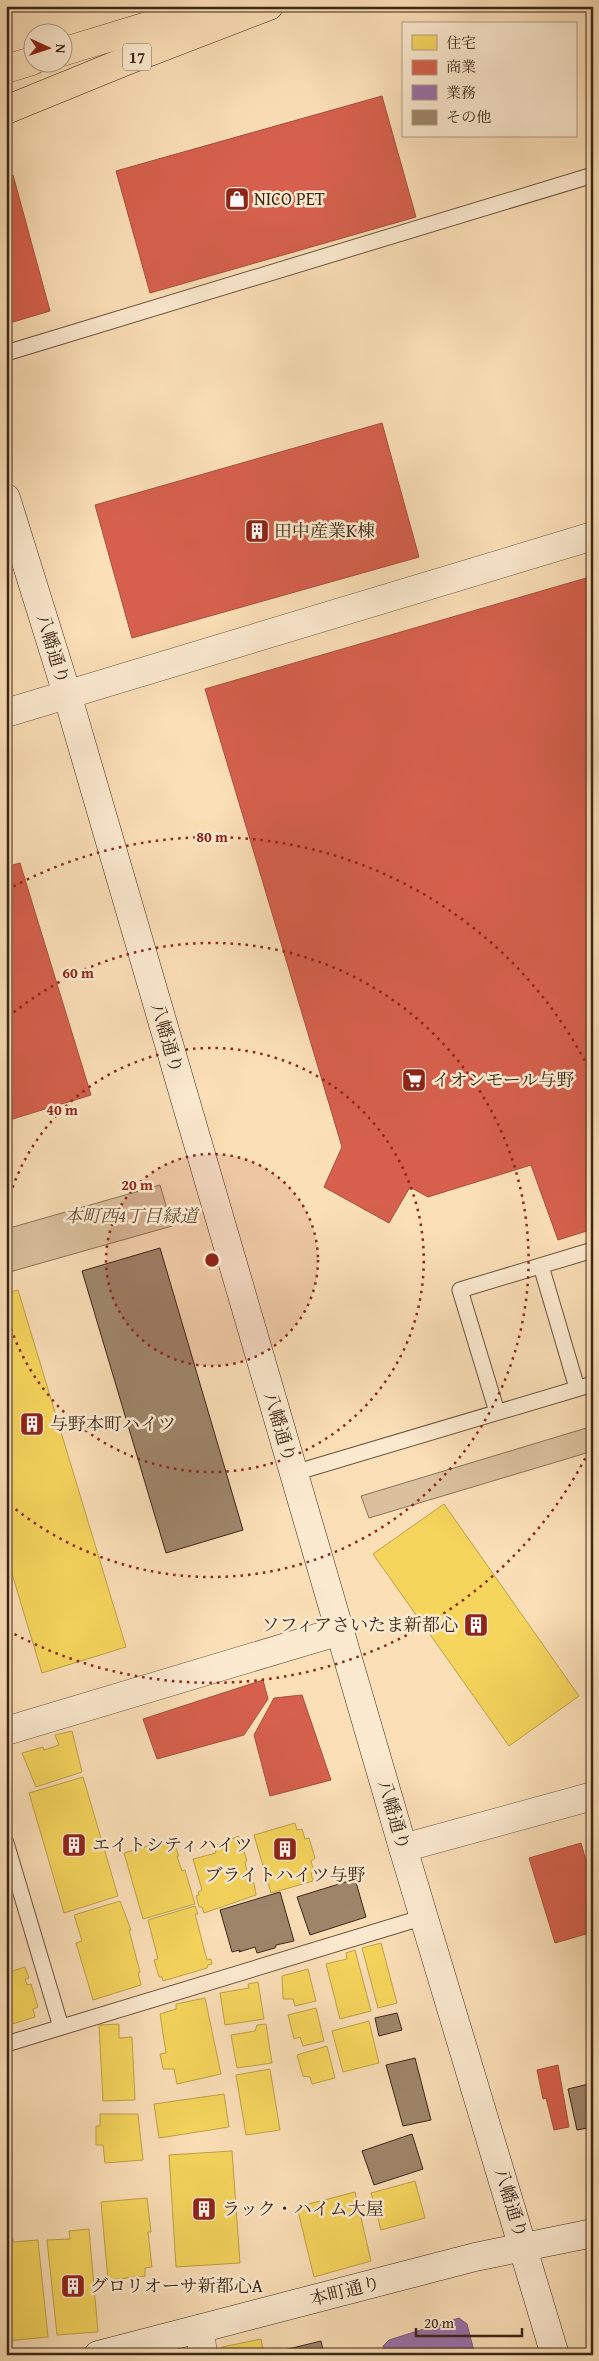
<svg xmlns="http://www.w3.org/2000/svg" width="599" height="2361" font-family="'Gentium Book Plus','Noto Serif JP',serif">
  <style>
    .green { fill: #dac09c; stroke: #8a735a }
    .homes { fill: #f6d55c; stroke: #bea048 }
    .shops { fill: #d6604d; stroke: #a84f3d }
    .offices { fill: #9970ab; stroke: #7d5a7f }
    .building { fill: #9f866b; stroke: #3b2618 }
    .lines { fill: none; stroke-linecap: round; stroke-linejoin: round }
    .service-casing { stroke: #6b5440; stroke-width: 17 }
    .minor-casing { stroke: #6b5440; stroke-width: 29 }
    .tertiary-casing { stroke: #6b5440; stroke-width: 29 }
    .secondary-casing { stroke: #3b2618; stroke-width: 29 }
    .trunk-casing { stroke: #3b2618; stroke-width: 29 }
    .motorway-casing { stroke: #3b2618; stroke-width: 29 }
    .service { stroke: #fcead0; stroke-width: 15 }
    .minor { stroke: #fcead0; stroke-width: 28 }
    .tertiary { stroke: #fcead0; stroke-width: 28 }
    .secondary { stroke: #fcead0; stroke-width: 28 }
    .trunk { stroke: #fbdfb7; stroke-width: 28 }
    .motorway { stroke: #fbdfb7; stroke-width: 28 }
    .ring { fill: none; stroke: #8f2418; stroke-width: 2.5; stroke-dasharray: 2.5 5 }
    .labels { text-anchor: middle; stroke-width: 5; stroke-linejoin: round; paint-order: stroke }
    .shield { fill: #fcead0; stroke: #75614f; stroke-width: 1 }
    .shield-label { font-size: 16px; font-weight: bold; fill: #3b2618 }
    .poi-label { font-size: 18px; fill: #3b2618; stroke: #fcead0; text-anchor: start }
    .street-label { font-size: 18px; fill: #3b2618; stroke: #fcead0 }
    .park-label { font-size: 18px; font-style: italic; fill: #634c39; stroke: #fcead0 }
    .centre { fill: #8f2418; stroke: #fcead0; stroke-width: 2.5 }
    .ring-label { font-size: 15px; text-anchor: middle; font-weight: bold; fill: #8f2418; stroke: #fcead0; stroke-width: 5; stroke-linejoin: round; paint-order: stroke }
  </style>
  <rect width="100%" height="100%" fill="#fbdfb7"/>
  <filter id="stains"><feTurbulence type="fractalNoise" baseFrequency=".004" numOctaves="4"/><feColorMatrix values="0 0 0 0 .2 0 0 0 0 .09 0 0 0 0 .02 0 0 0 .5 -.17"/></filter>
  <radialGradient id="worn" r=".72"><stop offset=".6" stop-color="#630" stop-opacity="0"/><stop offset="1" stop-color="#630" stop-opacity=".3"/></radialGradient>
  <!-- green -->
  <path class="green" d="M160 1185 172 1226 6 1273V1229Z
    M593 1426V1451L369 1518 361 1496Z"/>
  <!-- homes -->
  <path class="homes" d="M18 1290 126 1647 42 1673 6 1554V1293Z
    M444 1504 579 1696 509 1746 373 1554Z
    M72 1731 82 1772 36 1787 22 1753 43 1747 44 1750 59 1745 55 1735Z
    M83 1777 118 1896 64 1913 29 1793Z
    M295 1823 297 1830 302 1829 305 1839 309 1838 315 1858 311 1861 314 1872 311 1873 313 1881 271 1893 254 1835Z
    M239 1836 247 1861 245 1862 249 1883H254L256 1895 204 1913 202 1907H199L196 1896 199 1895 198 1892 202 1890 193 1859 216 1853 214 1846Z
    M172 1839 179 1856H177L182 1871 185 1870 195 1904 143 1919 124 1853Z
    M120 1901 131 1930H129L140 1972 138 1973 141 1985 93 2000 76 1943 82 1941 74 1915Z
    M195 1906 198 1914H195L207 1960 211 1959 212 1964 208 1965 207 1968 163 1981 162 1977H159L154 1960 158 1959 148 1920Z
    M381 1943 397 2003 378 2008 362 1948Z
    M355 1950 371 2011 340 2019 326 1964 347 1959 346 1953Z
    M25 1967 29 1978 25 1979 27 1985 31 1984 38 2007 33 2009 35 2017 9 2025 6 2021V1973Z
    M308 1969 316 2001 295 2006 293 1999H283L282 1976Z
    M258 1982 264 2019 225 2025 220 1993 249 1988 248 1984Z
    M205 1998 221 2074 177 2084 174 2069H163L160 2054 166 2053 160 2014 176 2009V2004Z
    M316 2008 324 2041 303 2046 300 2037 294 2039 288 2015Z
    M369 2021 379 2063 343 2072 332 2031Z
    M119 2024V2038L132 2037 135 2100 103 2101 99 2025Z
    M266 2024 272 2063 237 2068 231 2035 255 2031 257 2025Z
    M327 2046 335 2078 312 2084 310 2077 303 2076 297 2055Z
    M270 2069 280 2130 246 2135 236 2075Z
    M224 2094 229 2127 159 2138 154 2104Z
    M100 2114H138L143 2160 105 2163 103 2145H96V2126H100Z
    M232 2151 240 2263 176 2267 169 2155Z
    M415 2181 425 2218 381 2230 371 2193Z
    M355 2192 371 2261 314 2277 297 2207Z
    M147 2198 151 2232H148L152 2267 145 2268V2276L108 2280 101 2202Z
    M89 2229 98 2332 57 2335 47 2240 70 2239 69 2231Z
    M13 2239V2242L38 2240 48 2337 6 2341V2240Z
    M261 2339 264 2355H223L222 2347Z"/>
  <!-- shops -->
  <path class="shops" d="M382 96 416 217 150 293 116 171Z
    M13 175 50 311 13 322 6 301V177Z
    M382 423 419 557 132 638 95 505Z
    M593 576V1229L558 1240 531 1165 428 1197 410 1187 389 1223 324 1187 342 1147 205 689Z
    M20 863 91 1095 6 1121V867Z
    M263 1680 268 1699 244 1735 157 1759 143 1719Z
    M302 1695 331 1780 270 1796 254 1735 274 1698Z
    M581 1843 586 1861 593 1859V1932L555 1943 529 1858Z
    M558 2065 569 2127 554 2130 546 2098 543 2099 537 2070Z"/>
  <!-- offices -->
  <path class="offices" d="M459 2318 467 2324 475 2355H384L383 2346 389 2340Z"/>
  <!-- building -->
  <path class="building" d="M160 1248 243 1530 166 1553 82 1271Z
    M355 1879 366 1917 310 1935 297 1897Z
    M280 1892 294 1941 276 1945 275 1948 257 1953 255 1947 239 1952 240 1950 232 1952 220 1910Z
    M397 2013 402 2030 379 2036 375 2018Z
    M415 2058 431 2120 403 2126 386 2065Z
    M593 2083V2127L577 2130 568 2089Z
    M412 2134 423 2169 374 2185 362 2151Z
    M321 2341 324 2355H284V2350Z"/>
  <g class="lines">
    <defs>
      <path id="service" d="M6 353 593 175
        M541 1266 577 1388
        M497 1412 460 1290 593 1250
        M294 1473 593 1384
        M6 1843 61 2027
        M6 2044 424 1917"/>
      <path id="minor" d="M6 1731 340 1631
        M403 1848 593 1796
        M200 2329 203 2355"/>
      <path id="tertiary" d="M6 713 593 536"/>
      <path id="secondary" d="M6 498 67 694 403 1848 555 2355
        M98 2355 475 2257 593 2233"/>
      <path id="trunk" d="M6 110 126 61 269 6"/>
      <path id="motorway" d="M62 52 213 6
        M6 69 32 61"/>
    </defs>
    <!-- service casing -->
    <use href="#service" class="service-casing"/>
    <!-- minor casing -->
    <use href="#minor" class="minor-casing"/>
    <!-- tertiary casing -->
    <use href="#tertiary" class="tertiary-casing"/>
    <!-- secondary casing -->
    <use href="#secondary" class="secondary-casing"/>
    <!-- trunk casing -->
    <use href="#trunk" class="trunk-casing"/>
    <!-- motorway casing -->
    <use href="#motorway" class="motorway-casing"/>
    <!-- service -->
    <use href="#service" class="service"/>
    <!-- minor -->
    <use href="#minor" class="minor"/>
    <!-- tertiary -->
    <use href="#tertiary" class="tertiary"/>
    <!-- secondary -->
    <use href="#secondary" class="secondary"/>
    <!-- trunk -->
    <use href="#trunk" class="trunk"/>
    <!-- motorway -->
    <use href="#motorway" class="motorway"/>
  </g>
  <!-- distance rings -->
  <circle cx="212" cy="1260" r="106" fill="#8f2418" fill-opacity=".12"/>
  <g class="ring">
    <circle cx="212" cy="1260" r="106"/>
    <path d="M6 1209A212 212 0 1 1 6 1311"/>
    <path d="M8 1017A317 317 0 1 1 8 1503"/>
    <path d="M592 1445A423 423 0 0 1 7 1630M7 890A423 423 0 0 1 592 1075"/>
  </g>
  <!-- icons -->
  <defs>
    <symbol id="shop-square" viewBox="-11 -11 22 22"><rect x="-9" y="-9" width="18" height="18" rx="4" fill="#8f2418" stroke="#fcead0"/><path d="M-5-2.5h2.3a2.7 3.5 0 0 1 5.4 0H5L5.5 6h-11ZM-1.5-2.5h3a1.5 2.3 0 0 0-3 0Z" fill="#fff"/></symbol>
    <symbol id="building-square" viewBox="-11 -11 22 22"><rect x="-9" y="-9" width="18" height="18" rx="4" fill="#8f2418" stroke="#fcead0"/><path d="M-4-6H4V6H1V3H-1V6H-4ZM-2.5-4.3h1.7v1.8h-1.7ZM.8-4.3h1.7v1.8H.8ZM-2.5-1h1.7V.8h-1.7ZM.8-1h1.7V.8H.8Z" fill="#fff"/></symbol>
    <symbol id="supermarket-square" viewBox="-11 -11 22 22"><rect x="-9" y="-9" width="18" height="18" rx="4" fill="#8f2418" stroke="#fcead0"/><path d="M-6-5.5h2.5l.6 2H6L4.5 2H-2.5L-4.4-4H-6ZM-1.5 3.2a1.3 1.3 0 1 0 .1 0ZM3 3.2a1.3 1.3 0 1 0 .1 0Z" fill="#fff"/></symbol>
  </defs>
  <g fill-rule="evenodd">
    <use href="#shop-square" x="223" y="185" width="28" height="28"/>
    <use href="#building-square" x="243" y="517" width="28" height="28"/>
    <use href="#supermarket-square" x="400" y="1066" width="28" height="28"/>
    <use href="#building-square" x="18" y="1410" width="28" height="28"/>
    <use href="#building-square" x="462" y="1611" width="28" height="28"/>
    <use href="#building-square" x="60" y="1831" width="28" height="28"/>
    <use href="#building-square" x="271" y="1835" width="28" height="28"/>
    <use href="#building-square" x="190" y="2195" width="28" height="28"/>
    <use href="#building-square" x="59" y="2272" width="28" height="28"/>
  </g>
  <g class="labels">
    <!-- shield labels -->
    <rect class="shield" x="123" y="43.5" width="28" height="27" rx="4"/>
    <g class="shield-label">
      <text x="137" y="63">17</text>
    </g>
    <!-- poi labels -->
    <g class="poi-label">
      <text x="254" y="205">NICO PET</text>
      <text x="274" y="537">田中産業K棟</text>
      <text x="432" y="1086">イオンモール与野</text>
      <text x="50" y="1430">与野本町ハイツ</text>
      <text x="458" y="1631" text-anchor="end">ソフィアさいたま新都心</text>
      <text x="92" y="1851">エイトシティハイツ</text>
      <text x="285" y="1881" text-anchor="middle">ブライトハイツ与野</text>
      <text x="222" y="2215">ラック・ハイム大屋</text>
      <text x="90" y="2292">グロリオーサ新都心A</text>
    </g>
    <!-- street labels -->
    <g class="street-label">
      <text transform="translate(53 649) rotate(73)" y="6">八幡通り</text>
      <text transform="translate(167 1038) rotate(74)" y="6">八幡通り</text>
      <text transform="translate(280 1427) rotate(74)" y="6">八幡通り</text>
      <text transform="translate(394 1815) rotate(74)" y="6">八幡通り</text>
      <text transform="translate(511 2203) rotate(73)" y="6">八幡通り</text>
      <text transform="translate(345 2291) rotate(-14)" y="6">本町通り</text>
    </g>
    <!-- park labels -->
    <g class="park-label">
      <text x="131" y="1222">本町西4丁目緑道</text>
    </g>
  </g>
  <circle cx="212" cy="1260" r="8" class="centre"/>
  <g class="ring-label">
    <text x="212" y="842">80 m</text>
    <text x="78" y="978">60 m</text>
    <text x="62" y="1115">40 m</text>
    <text x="137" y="1190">20 m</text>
  </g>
  <!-- margin -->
  <rect width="599" height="2361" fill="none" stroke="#fbdfb7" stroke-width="25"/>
  <rect x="8" y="8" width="584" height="2346" fill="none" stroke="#3b2618" stroke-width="2.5"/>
  <rect x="12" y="12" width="574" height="2336" fill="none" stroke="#3b2618"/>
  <!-- legend -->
  <rect x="402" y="22" width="175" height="115" fill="#fcead0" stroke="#af9c86"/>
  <rect x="412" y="35" width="25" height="15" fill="#f6d55c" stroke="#af9c86"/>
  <text x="446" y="48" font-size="15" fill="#3b2618">住宅</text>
  <rect x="412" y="60" width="25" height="15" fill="#d6604d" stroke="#af9c86"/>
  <text x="446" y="72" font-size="15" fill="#3b2618">商業</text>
  <rect x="412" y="85" width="25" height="15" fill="#9970ab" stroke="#af9c86"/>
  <text x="446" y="98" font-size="15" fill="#3b2618">業務</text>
  <rect x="412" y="110" width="25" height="15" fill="#9f866b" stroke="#af9c86"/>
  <text x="446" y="122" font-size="15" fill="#3b2618">その他</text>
  <!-- north arrow -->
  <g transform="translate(48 48) rotate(93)"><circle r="24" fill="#fcead0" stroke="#af9c86"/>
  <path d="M0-4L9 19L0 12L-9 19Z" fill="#8f2418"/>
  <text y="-8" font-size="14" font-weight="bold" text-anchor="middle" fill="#3b2618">N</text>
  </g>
  <!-- scale -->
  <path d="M416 2328v8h106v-8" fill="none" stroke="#3b2618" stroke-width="2.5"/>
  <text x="424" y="2328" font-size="15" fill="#3b2618" stroke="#fcead0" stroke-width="4" paint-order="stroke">20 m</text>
  <rect width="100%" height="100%" filter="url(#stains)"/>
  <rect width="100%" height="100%" fill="url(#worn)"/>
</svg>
